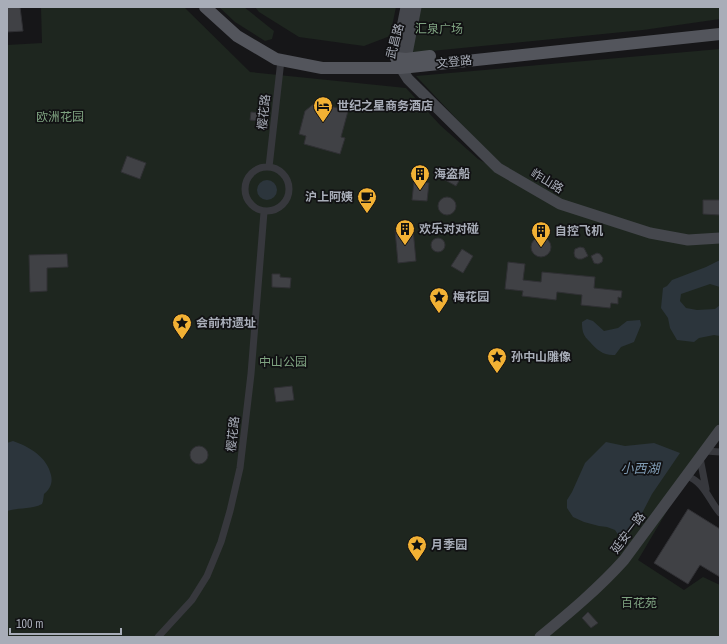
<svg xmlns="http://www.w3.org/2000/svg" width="727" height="644" font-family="'Archivo Narrow','Noto Sans SC',sans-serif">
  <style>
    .green { fill: #1e261f }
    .water { fill: #2c353c }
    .building { fill: #404145; stroke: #303034 }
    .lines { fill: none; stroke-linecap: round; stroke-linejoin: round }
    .street { stroke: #37383d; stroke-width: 7 }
    .secondary { stroke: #45474d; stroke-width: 11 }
    .primary { stroke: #53555c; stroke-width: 12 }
    .labels { text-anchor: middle; stroke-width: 3.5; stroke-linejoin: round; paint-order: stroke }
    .park-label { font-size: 12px; fill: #7fa381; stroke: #111113 }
    .street-label { font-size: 12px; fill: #a8adb8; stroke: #111113 }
    .poi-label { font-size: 12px; font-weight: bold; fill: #a8adb8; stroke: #111113; text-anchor: start }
    .water-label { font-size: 13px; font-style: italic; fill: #7f9bb3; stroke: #111113 }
  </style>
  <rect width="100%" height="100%" fill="#161618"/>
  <!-- green -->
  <path class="green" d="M41 7H184L250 72 406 88 440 125 478 159 526 184 560 204 650 233 720 242V422L699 457 638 560 684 590 703 577 720 585V637H7V45L42 43Z
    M219 7H244L274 31 272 39 265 41 235 22Z
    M255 7H396L390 36 364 46 299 37 259 12Z
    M420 7H720V19L643 30 411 53Z
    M720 49V235L687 236 647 230 561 201 501 166 416 76Z"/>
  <!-- water -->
  <path class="water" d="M257 190a10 10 0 1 1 20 0a10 10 0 1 1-20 0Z
    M720 260V287L710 284 681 294 680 301 686 308 697 310 715 309 720 305V336L714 335 699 338 694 342 677 340 670 328 668 318 661 308 663 288 667 286 672 280 706 267Z
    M587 319 593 321 604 331 618 328 627 321 640 320 641 325 634 342 621 347 615 355C604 356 597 350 590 342 587 339 584 336 583 332 582 328 582 325 582 322Z
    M13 441C30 447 47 457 51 475 53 483 50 489 44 494L43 501 42 504C31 510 19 507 7 511V443Z
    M606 442 625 446 654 443 680 453 652 494 637 523 621 539 615 530 607 527 599 526 584 522 573 517 567 508V500L572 492 585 463Z"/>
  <!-- building -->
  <path class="building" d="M7 7H20L23 31 7 32Z
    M316 102 348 111 341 137 345 138 340 154 304 144 306 136 299 134 305 111Z
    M251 112 269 114 268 122 250 120Z
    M127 156 146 163 140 179 121 172Z
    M440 168 460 179 456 186 436 175Z
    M414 181 429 183 427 201 412 200Z
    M438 206a9 9 0 1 1 18 0a9 9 0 1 1-18 0Z
    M703 200H720V215L703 214Z
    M413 229 416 261 398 263 395 230Z
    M531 247a10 10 0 1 1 20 0a10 10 0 1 1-20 0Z
    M431 245a7 7 0 1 1 14 0a7 7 0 1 1-14 0Z
    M580 247 584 248 588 256 582 259H578L575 257 574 253 575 249Z
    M462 249 473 256 463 273 451 266Z
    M597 253 600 254 603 258 602 262 598 264 594 263 591 256Z
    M67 254 68 267 47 268V291L30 292 29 255Z
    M508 262 525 264 523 280 541 282 542 272 595 277 594 288 622 291 621 298 618 297V304L611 303 610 308 581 305 582 295 557 292 556 300 522 296 523 291 505 289Z
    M272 274H280V277L291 278 290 288 272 287Z
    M292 386 294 400 276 402 274 388Z
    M190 455a9 9 0 1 1 18 0a9 9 0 1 1-18 0Z
    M688 509 720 529V577L700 565 688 584 654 563Z
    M588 612 598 623 591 628 582 618Z"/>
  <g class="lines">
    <!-- street -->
    <path class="street" d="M245 189a22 22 0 1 1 44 0a22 22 0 1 1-44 0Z
      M269 167 281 60
      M706 451 720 452
      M700 458 706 489
      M687 476C705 483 708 499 720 513
      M158 637 192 600 207 576 221 542 230 511 240 468 251 374 264 212"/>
    <!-- secondary -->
    <path class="secondary" d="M406 7 396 58 401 68 408 79 498 168 560 204 650 233 688 240 720 238
      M402 66 406 59 416 7
      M540 637C569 613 599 588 624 560L720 430"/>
    <!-- primary -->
    <path class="primary" d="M205 7 237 36 276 59 322 68H401L720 34
      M396 58 406 59 430 56"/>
  </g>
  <!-- icons -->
  <defs>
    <symbol id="hotel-pin" viewBox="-11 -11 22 30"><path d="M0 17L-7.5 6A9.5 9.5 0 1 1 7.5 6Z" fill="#f2b134" stroke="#111113"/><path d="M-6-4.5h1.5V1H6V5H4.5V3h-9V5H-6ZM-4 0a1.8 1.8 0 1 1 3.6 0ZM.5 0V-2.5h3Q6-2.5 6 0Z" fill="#111"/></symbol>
    <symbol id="building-pin" viewBox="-11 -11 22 30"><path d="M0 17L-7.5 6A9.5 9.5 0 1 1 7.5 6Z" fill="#f2b134" stroke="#111113"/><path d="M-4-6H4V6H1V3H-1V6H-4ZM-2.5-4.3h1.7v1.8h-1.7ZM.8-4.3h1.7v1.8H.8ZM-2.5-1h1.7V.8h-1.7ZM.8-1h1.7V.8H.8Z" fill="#111"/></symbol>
    <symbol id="cafe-pin" viewBox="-11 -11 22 30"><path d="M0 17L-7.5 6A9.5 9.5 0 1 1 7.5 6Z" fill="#f2b134" stroke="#111113"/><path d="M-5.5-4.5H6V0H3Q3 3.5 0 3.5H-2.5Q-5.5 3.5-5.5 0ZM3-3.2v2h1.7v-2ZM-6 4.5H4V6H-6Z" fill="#111"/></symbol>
    <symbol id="sight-pin" viewBox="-11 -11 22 30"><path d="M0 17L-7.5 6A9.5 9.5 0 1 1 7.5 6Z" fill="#f2b134" stroke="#111113"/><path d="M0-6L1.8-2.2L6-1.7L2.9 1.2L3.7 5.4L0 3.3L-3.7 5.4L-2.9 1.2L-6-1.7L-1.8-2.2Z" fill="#111"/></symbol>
  </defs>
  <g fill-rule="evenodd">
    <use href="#hotel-pin" x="312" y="95" width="22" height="30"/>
    <use href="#building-pin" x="409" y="163" width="22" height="30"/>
    <use href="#cafe-pin" x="356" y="186" width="22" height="30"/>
    <use href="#building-pin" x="394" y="218" width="22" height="30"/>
    <use href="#building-pin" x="530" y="220" width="22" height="30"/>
    <use href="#sight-pin" x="428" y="286" width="22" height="30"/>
    <use href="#sight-pin" x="171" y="312" width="22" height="30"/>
    <use href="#sight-pin" x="486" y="346" width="22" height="30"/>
    <use href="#sight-pin" x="406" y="534" width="22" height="30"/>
  </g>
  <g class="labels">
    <!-- park labels -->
    <g class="park-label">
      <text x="439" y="33">汇泉广场</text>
      <text x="60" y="121">欧洲花园</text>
      <text x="283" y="366">中山公园</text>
      <text x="639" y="607">百花苑</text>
    </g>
    <!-- street labels -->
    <g class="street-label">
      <text transform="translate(395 41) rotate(-75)" y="4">武昌路</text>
      <text transform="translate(454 62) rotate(-6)" y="4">文登路</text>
      <text transform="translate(264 112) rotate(-84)" y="4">樱花路</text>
      <text transform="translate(547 181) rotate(31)" y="4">岞山路</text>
      <text transform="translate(233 434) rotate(-84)" y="4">樱花路</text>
      <text transform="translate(628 533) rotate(-53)" y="4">延安一路</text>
    </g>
    <!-- poi labels -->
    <g class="poi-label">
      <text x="337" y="110">世纪之星商务酒店</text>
      <text x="434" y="178">海盗船</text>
      <text x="353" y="201" text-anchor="end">沪上阿姨</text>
      <text x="419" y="233">欢乐对对碰</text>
      <text x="555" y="235">自控飞机</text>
      <text x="453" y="301">梅花园</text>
      <text x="196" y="327">会前村遗址</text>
      <text x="511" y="361">孙中山雕像</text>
      <text x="431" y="549">月季园</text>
    </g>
    <!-- water labels -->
    <g class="water-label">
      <text x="640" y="473">小西湖</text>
    </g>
  </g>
  <!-- border -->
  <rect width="727" height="644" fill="none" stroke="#a8adb8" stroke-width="16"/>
  <!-- scale -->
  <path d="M10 628v6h111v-6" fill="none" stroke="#a8adb8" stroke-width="2"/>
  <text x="16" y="628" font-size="12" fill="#a8adb8" stroke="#111113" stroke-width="3" paint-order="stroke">100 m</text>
</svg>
